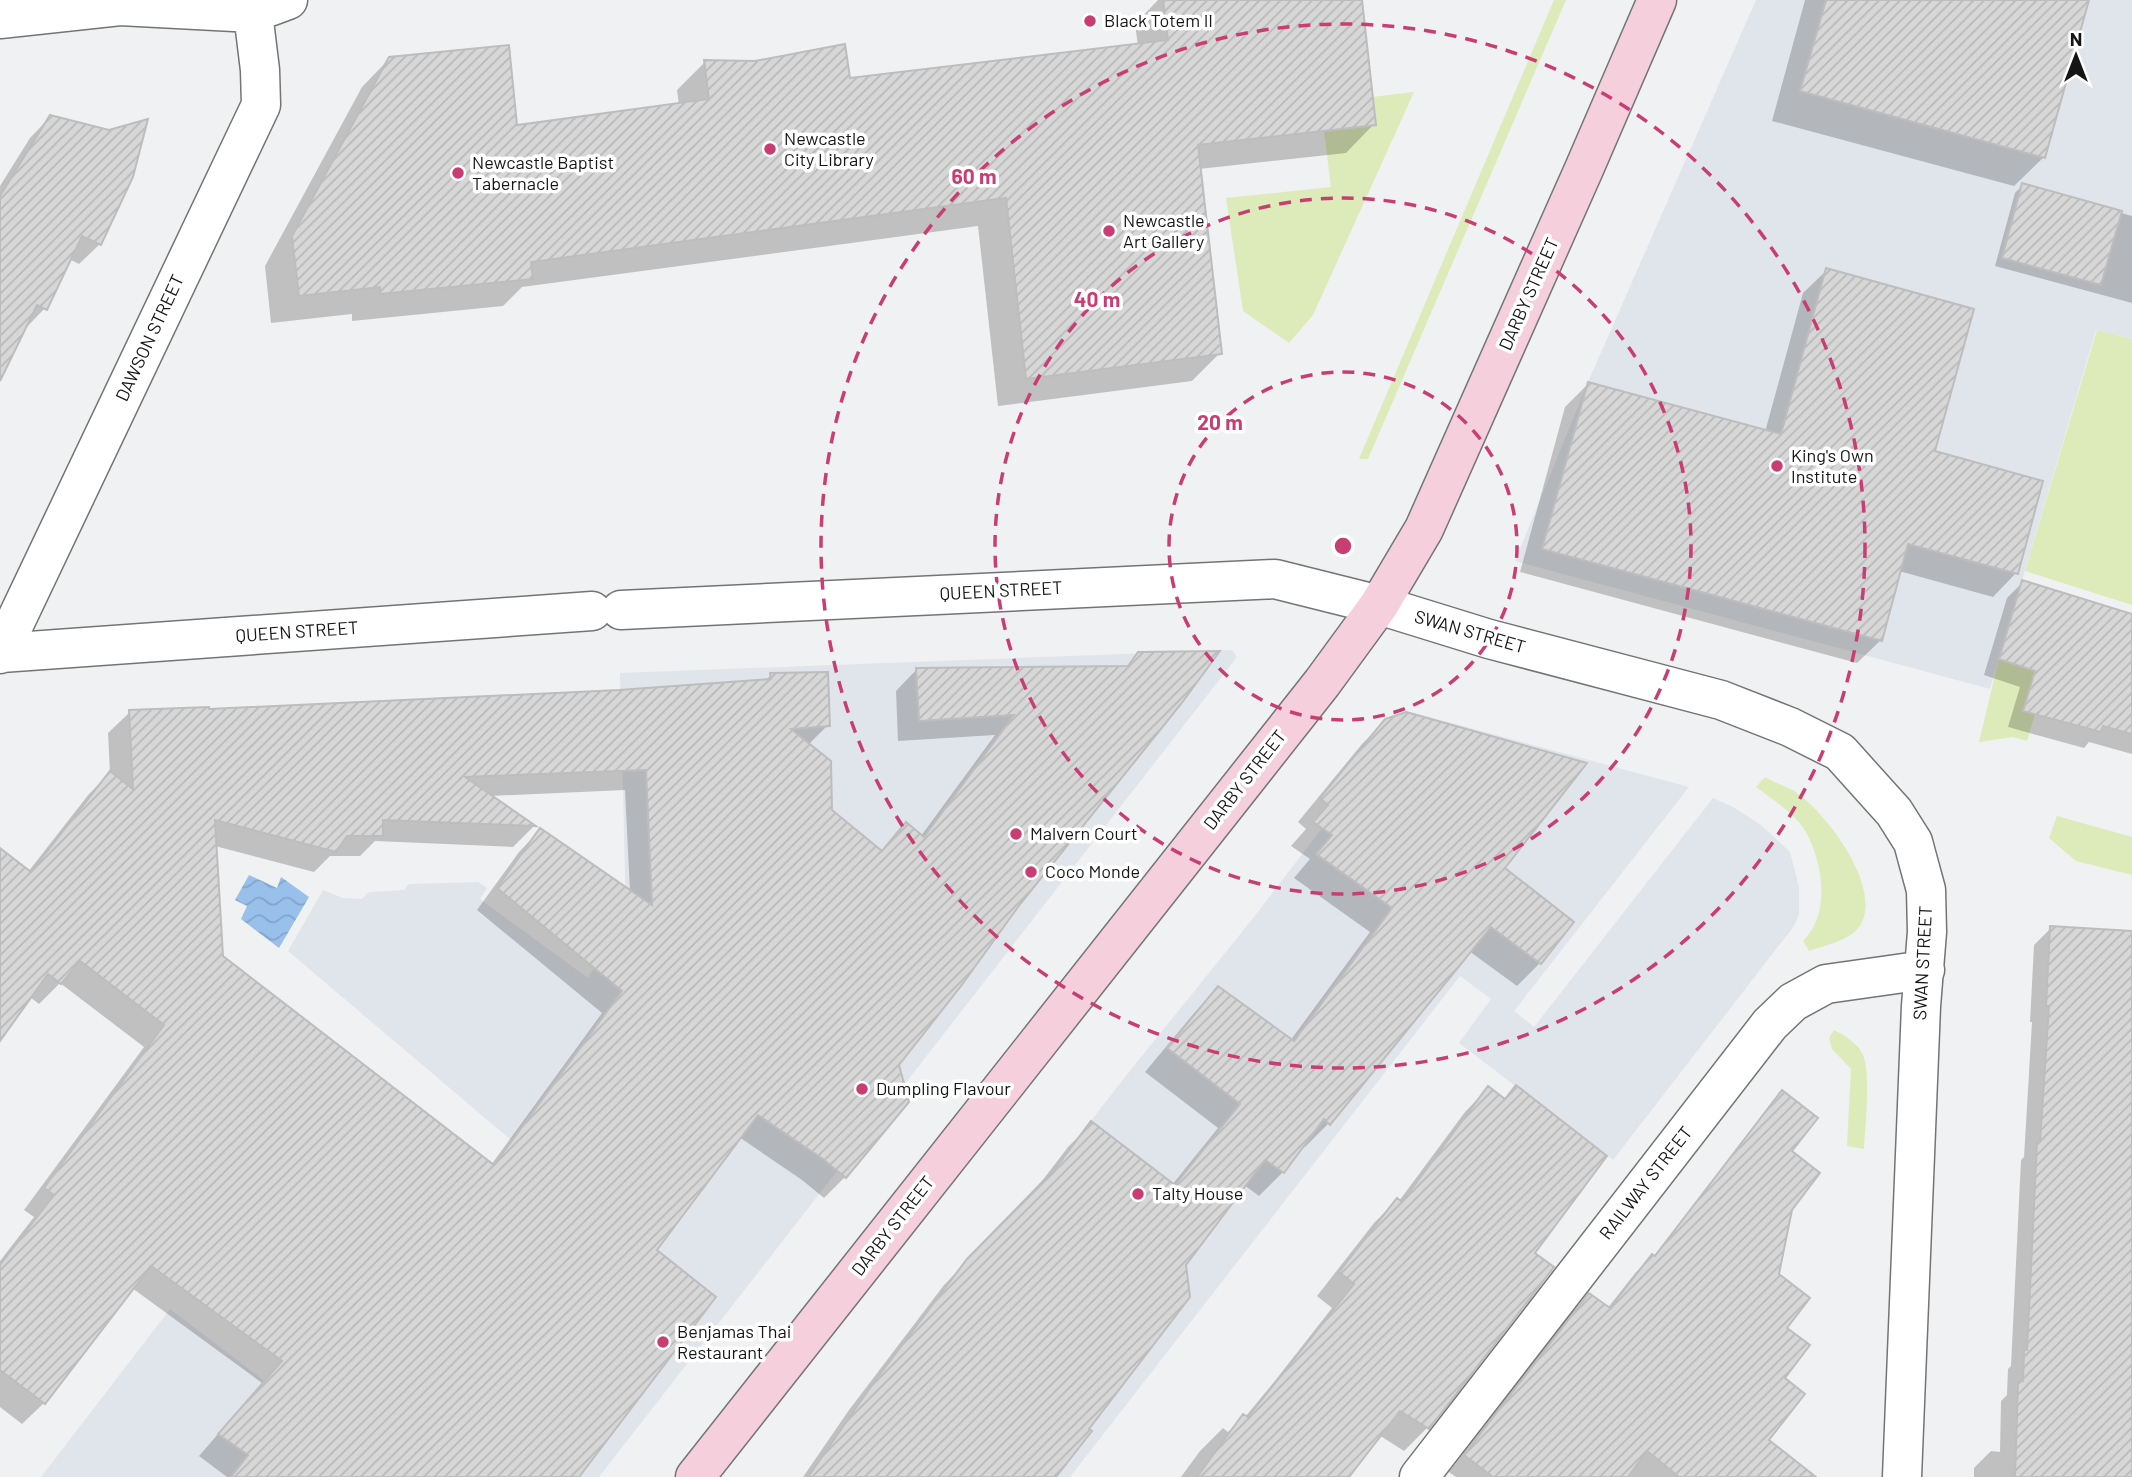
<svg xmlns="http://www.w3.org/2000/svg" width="2132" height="1477" font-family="Barlow,sans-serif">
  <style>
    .built { fill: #e0e5ec }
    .green { fill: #ddeaba }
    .water { fill: url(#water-waves) }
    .shadow { fill: #0003; fill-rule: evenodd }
    .building { fill: url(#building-hatch); stroke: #bebdbe; stroke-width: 2; fill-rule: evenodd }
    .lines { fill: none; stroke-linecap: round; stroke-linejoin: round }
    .street-casing { stroke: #747475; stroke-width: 41 }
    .secondary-casing { stroke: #747475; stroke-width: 41 }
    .street { stroke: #fff; stroke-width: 38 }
    .secondary { stroke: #f6cfdc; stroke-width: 38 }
    .ring { fill: none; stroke: #c93e72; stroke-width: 3.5; stroke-dasharray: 12 9 }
    .poi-dot { fill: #c93e72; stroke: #fff; stroke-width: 2.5 }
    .labels { text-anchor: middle; stroke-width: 7; stroke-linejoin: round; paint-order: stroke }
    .poi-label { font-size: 18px; fill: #151515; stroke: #fff; text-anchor: start }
    .street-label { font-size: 18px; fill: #151515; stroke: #fff }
    .centre { fill: #c93e72; stroke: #fff; stroke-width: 3.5 }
    .ring-label { font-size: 21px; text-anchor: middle; font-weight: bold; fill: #c93e72; stroke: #fff; stroke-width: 7; stroke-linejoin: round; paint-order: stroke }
  </style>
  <defs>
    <pattern id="water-waves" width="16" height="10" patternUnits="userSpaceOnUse" patternTransform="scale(1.75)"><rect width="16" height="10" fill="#99c0eb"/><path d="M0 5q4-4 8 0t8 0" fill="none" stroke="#83a4c9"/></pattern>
    <pattern id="building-hatch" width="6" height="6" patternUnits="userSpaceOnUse" patternTransform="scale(1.75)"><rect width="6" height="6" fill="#d7d7d7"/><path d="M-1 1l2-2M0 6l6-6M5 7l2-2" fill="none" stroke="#b8b8b8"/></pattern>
  </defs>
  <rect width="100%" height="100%" fill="#f0f1f2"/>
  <!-- built -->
  <path class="built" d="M1756 0H2132V339L2096 330 1990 689 1515 561 1588 382Z
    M1232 650 1237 657 599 1477H41L170 1309 311 1416 512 1141 288 951 323 890 343 898 362 899 369 892 404 890 409 884 478 882 487 888 480 899 588 978 626 914 620 673Z
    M1411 712 1689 787 1514 1011 1534 1027 1713 798 1733 807 1761 825 1790 852 1799 887V915L1794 926 1613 1160 1459 1043 1491 999 1460 976 1070 1477H816L1121 1082 1254 917Z"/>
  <!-- green -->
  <path class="green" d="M1554 0H1566L1368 459H1359Z
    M1414 92 1313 315 1289 343 1243 311 1226 198 1331 187 1324 131 1376 125 1372 97Z
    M2097 330 2132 339V605L2025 571Z
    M1999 659 2035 671 2023 710 2035 714 2027 741 2013 737 1979 742Z
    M1765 777C1774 783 1785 785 1794 791 1825 811 1882 885 1861 924 1852 940 1826 945 1809 951L1803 941C1831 914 1823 863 1806 832 1795 813 1773 800 1756 787Z
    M2057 816 2132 837V875L2076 861 2049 838Z
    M1834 1030C1844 1035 1858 1043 1863 1055 1871 1074 1865 1127 1864 1149L1847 1146 1851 1069 1832 1049 1829 1038Z"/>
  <!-- water -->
  <path class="water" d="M249 875 277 888 281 877 309 897 279 948 241 919 247 906 235 900Z"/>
  <!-- shadow -->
  <path class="shadow" d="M1158 0H1360L1374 124 1346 153 1199 169 1220 353 1192 381 998 406 978 226 522 287 503 306 352 321V314L271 323 265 266 362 87 390 58 516 127 679 105 677 90 705 62 849 80 1138 46 1135 24Z
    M1805 0H2084L2044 157 2014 186 1772 121Z
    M50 117 100 244 79 264 69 259 45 308 25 329 0 377V186L30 138Z
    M2023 185 2132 216V303L1995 266 2015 193Z
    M1827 270 1932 453 2016 573 1993 597 1899 571 1881 640 1857 663 1520 572 1565 407 1588 384 1765 432 1803 293Z
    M2023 582 2132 616V754L2089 742 2084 748 2008 727 2020 687 1984 675 2007 598Z
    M1139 654 1020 902 897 1065 907 1101 845 1177 824 1198 802 1180 739 1137 655 1250 577 1477H227L199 1456 262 1383 132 1288 44 1403 22 1424 0 1407V1261L34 1217 24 1210 144 1047 60 983 39 1004 30 997 0 1038V858L28 872 89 794 110 773 108 733 130 712 207 711 619 691 765 681 771 675 828 725 808 745 831 811 880 852 906 824 921 836 995 735 898 741 896 691 917 669 1125 668ZM625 790 630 892 540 830 519 852 477 910 602 1013 491 1165 221 957 215 846 314 872 330 856H360L375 841 513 847 534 826 489 796Z
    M1386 720 1502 869 1540 963 1517 986 1469 951 1328 1124 1305 1147 1303 1145 1283 1172 1259 1196 1244 1185 1184 1265 1087 1430 1054 1477H803L849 1410 944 1285 1032 1194 1068 1147 1091 1124 1172 1185 1218 1128 1145 1072 1195 1012 1218 989 1290 1041 1370 932 1294 878 1310 859 1291 846 1306 829 1298 822 1362 744Z
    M2051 928 2132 933V1477H1974V1468L1991 1451 2000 1452 2001 1401 2007 1395 2008 1369 2011 1366 2021 1160 2024 1157 2032 1022H2030L2034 945Z
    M1516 1087 1533 1254 1427 1428 1404 1451 1379 1435 1347 1477H1181L1200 1451 1223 1428 1228 1432 1245 1417 1274 1382 1332 1308 1317 1296 1374 1223 1397 1200 1399 1201 1465 1112 1488 1088 1503 1100Z
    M1782 1093 1790 1152V1209L1777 1274 1784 1328 1782 1378 1767 1440 1783 1477H1456L1449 1472 1573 1311 1589 1296 1607 1309 1636 1272 1653 1257 1767 1109Z"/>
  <!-- building -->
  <path class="building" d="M1163 0H1362L1376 125 1198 145 1222 354 1026 379 1006 198 531 262 533 279 380 294V287L299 296 292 236 389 57 509 45 517 125 709 99 704 60 755 61 845 44 850 78 1168 40Z
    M1826 0H2089L2045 158 1800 91Z
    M50 115 109 130 148 119 133 177 101 245 82 236 47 310 37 305 0 381V196Z
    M2022 183 2122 211 2101 285 2002 258Z
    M1826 268 1974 309 1935 451 2043 481 2018 574 1908 544 1882 641 1542 549 1588 382 1781 434Z
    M2022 580 2132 614V734L2103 726 2101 732 2023 711 2035 671 1999 659Z
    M1220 651 1181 704 1021 903 961 986 899 1065 909 1102 846 1178 823 1159 758 1115 657 1250 716 1297 579 1477H231L248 1455 218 1434 282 1361 151 1266 45 1404 0 1370V1265L54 1195 44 1188 164 1025 80 961 61 984 48 974 0 1041V848L31 872 110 771 133 789 129 710 209 707V709L619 690 771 679 770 673 828 672 830 726 791 729 831 761 832 810 882 851 906 822 924 837 1014 715 919 721 916 668 1128 666 1138 652ZM646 770 652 905 540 828 497 888 622 991 494 1165 223 956 215 820 336 852 347 836H383V820L536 826 465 777Z
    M1406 712 1587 763 1505 868 1574 922 1541 964 1491 927 1330 1125 1324 1119 1284 1173 1265 1160 1186 1265 1190 1297 1089 1429 1092 1431 1056 1477H808L872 1385 967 1259 1055 1169 1091 1121 1175 1185 1240 1104 1167 1048 1218 986 1294 1041 1392 908 1316 854 1332 835 1313 822 1328 805 1320 798 1385 719Z
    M2050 926 2132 931V1477H2015L2018 1382 2023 1381 2024 1350H2027L2037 1142H2040L2049 1006H2046Z
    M1516 1085 1607 1156 1535 1253 1554 1267 1429 1429 1400 1411 1349 1477H1197L1243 1414 1248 1417 1354 1284 1339 1272 1397 1198 1402 1202 1488 1086 1505 1099Z
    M1782 1090 1818 1118 1792 1151 1820 1173 1792 1210 1779 1274 1810 1298 1787 1328 1810 1345 1785 1378 1805 1394 1769 1440 1816 1477H1679L1647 1451 1628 1477H1493L1464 1455 1589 1293 1610 1308 1652 1254 1655 1256Z"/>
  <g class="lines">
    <defs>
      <path id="street" d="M0 19 120 6 253 13 288 0
        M621 610 1275 579 1379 605 1489 639 1721 700 1790 727 1840 752 1894 812 1913 842 1917 857 1926 890 1927 932 1921 1006 1902 1477
        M1 653 592 611
        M0 654 261 105 260 70 253 13
        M1419 1477 1770 1024 1793 1002 1826 984 1925 970"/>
      <path id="secondary" d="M695 1477 1322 683 1379 605 1424 529 1584 169 1657 0"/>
    </defs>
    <!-- street casing -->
    <use href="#street" class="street-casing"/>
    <!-- secondary casing -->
    <use href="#secondary" class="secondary-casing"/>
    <!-- street -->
    <use href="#street" class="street"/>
    <!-- secondary -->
    <use href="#secondary" class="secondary"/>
  </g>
  <!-- distance rings -->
  <g class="ring">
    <circle cx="1343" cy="546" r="174"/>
    <circle cx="1343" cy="546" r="348"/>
    <circle cx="1343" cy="546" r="522"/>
  </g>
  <!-- markers -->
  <g class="poi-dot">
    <circle cx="1090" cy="21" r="7"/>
    <circle cx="770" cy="149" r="7"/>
    <circle cx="458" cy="173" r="7"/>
    <circle cx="1109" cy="231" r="7"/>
    <circle cx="1777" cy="466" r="7"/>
    <circle cx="1016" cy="834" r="7"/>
    <circle cx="1031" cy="872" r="7"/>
    <circle cx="862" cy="1089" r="7"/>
    <circle cx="1138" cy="1194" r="7"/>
    <circle cx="663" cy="1342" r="7"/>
  </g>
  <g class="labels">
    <!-- poi labels -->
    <g class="poi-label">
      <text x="1104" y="27">Black Totem II</text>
      <text x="784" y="145">Newcastle<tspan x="784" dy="21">City Library</tspan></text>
      <text x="472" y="169">Newcastle Baptist<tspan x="472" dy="21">Tabernacle</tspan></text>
      <text x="1123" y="227">Newcastle<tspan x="1123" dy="21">Art Gallery</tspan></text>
      <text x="1791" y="462">King's Own<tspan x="1791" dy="21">Institute</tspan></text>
      <text x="1030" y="840">Malvern Court</text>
      <text x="1045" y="878">Coco Monde</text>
      <text x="876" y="1095">Dumpling Flavour</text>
      <text x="1152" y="1200">Talty House</text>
      <text x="677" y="1338">Benjamas Thai<tspan x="677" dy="21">Restaurant</tspan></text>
    </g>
    <!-- street labels -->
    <g class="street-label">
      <text transform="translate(1529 294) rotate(-66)" y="6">DARBY STREET</text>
      <text transform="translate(150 338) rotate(-65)" y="6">DAWSON STREET</text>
      <text transform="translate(1001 591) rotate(-3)" y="6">QUEEN STREET</text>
      <text transform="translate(297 632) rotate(-4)" y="6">QUEEN STREET</text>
      <text transform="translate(1470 632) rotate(16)" y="6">SWAN STREET</text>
      <text transform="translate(1245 780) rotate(-52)" y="6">DARBY STREET</text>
      <text transform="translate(1923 963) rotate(-87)" y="6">SWAN STREET</text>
      <text transform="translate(1646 1183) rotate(-52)" y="6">RAILWAY STREET</text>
      <text transform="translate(893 1226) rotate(-52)" y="6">DARBY STREET</text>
    </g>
  </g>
  <circle cx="1343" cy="546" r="10" class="centre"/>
  <g class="ring-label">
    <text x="974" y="184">60 m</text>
    <text x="1097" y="307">40 m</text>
    <text x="1220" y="430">20 m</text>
  </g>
  <!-- north arrow -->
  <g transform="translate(2076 56)" stroke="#ffffff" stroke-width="5" paint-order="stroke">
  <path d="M0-5L12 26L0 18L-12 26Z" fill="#151515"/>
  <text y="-10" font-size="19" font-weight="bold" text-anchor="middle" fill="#151515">N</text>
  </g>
</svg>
